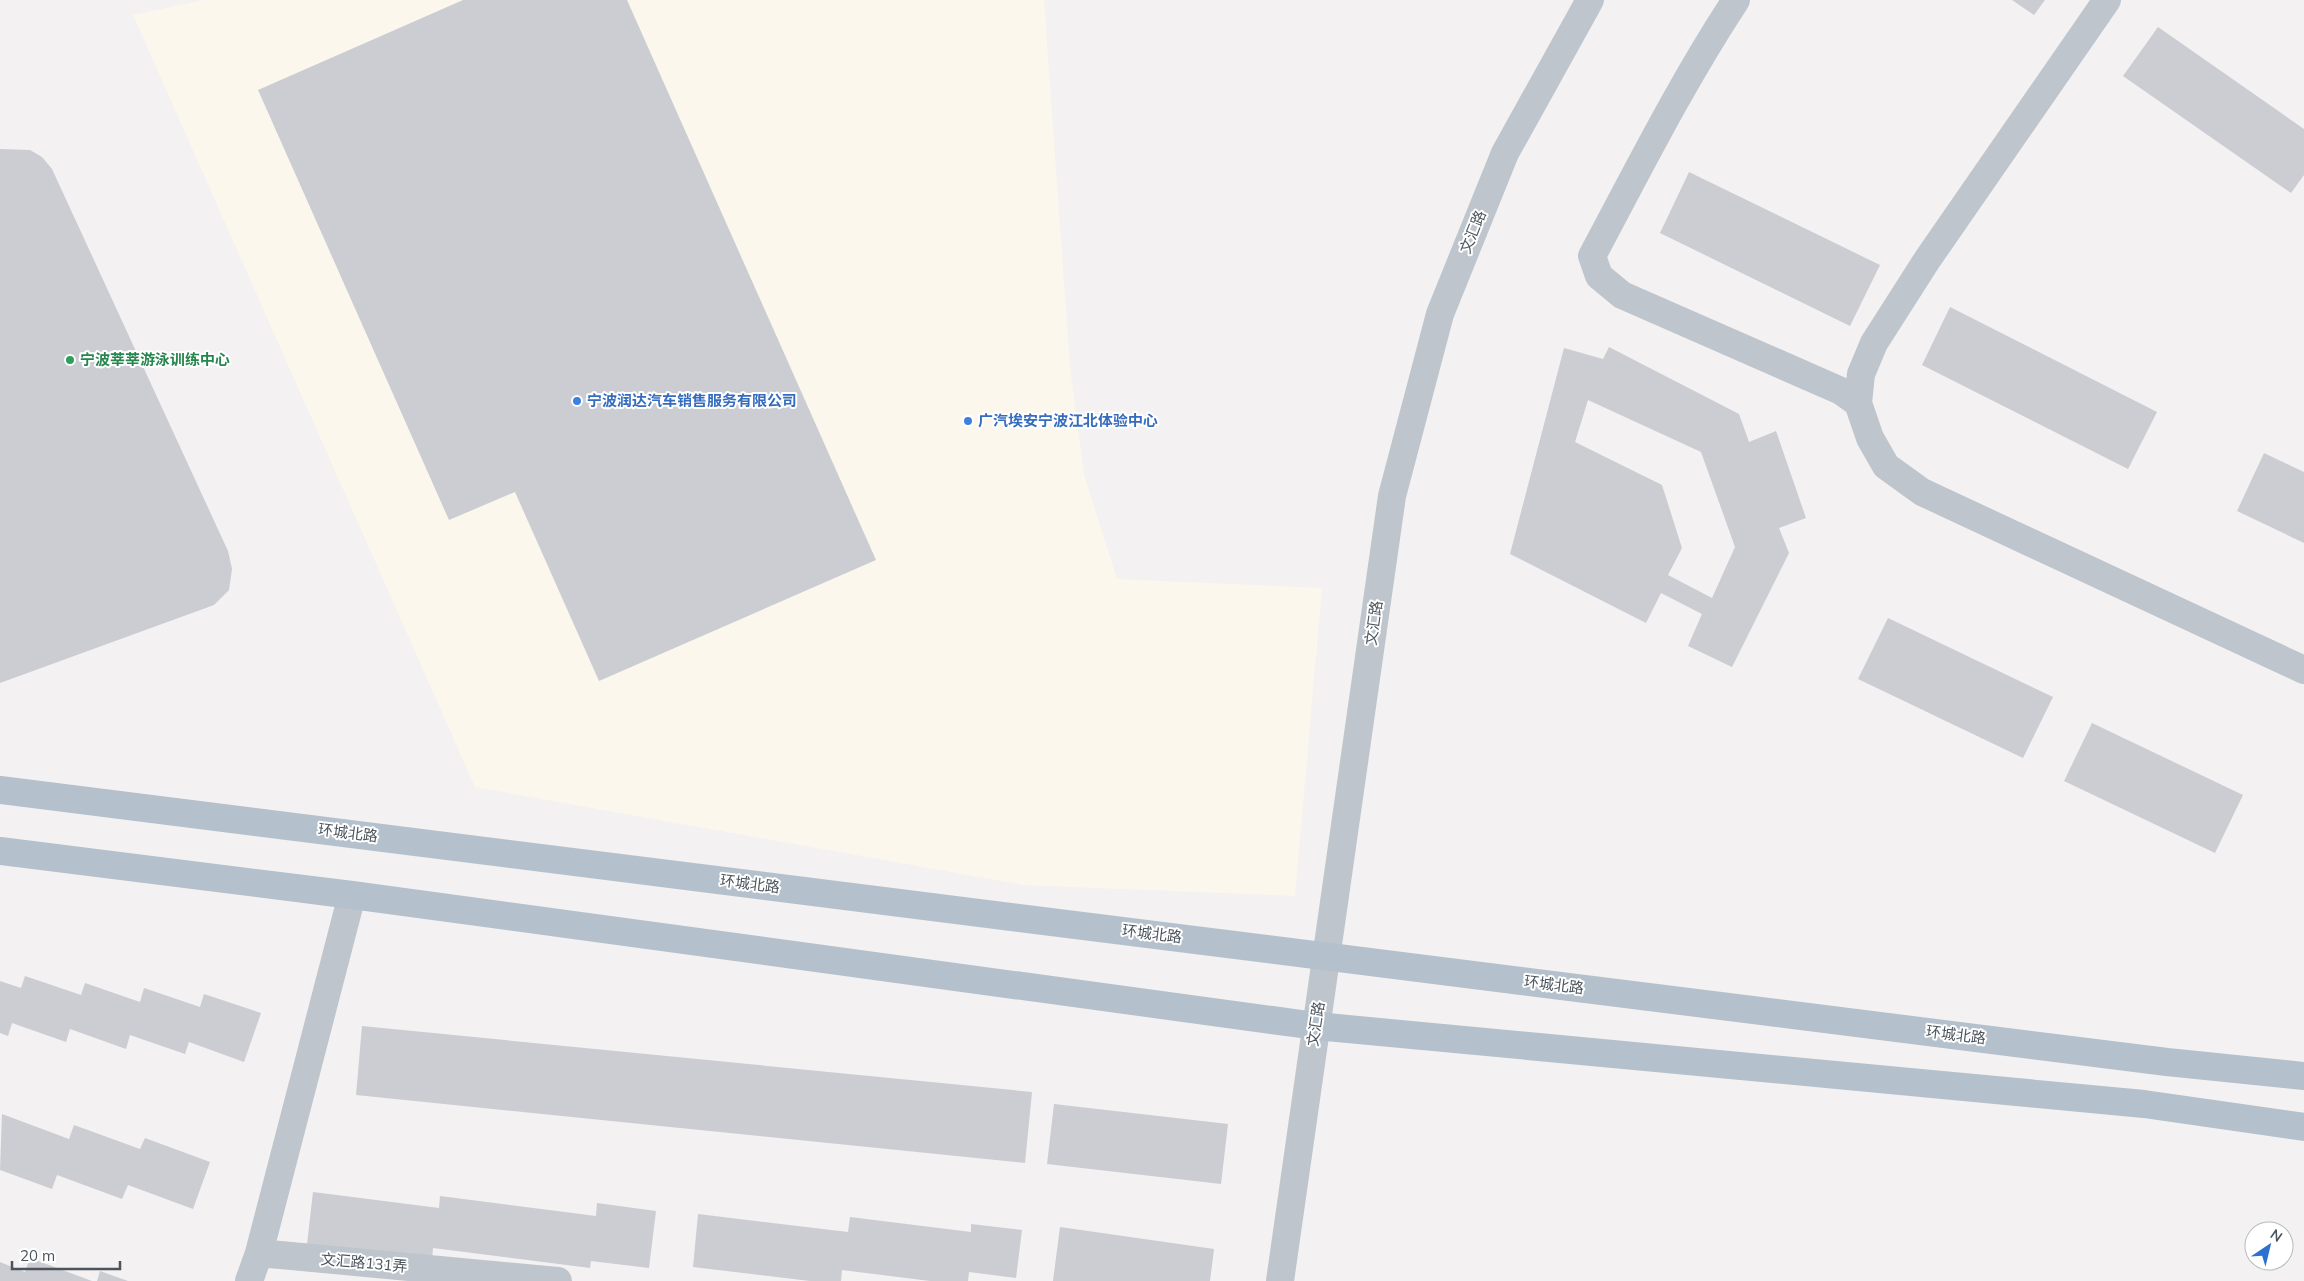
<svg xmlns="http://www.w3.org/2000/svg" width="2304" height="1281" font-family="Mulish,'Noto Sans SC',sans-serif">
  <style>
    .commercial { fill: #fbf7ed }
    .building { fill: #cbcdd3; fill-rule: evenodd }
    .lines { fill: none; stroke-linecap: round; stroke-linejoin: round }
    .minor { stroke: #bec5cc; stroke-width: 28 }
    .major { stroke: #b4c0cc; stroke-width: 28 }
    .leisure-dot { fill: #2e9e5b; stroke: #fff; stroke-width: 2 }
    .shop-dot { fill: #3f7fe0; stroke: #fff; stroke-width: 2 }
    .labels { text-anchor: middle; stroke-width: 4; stroke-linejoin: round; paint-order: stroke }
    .street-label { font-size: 15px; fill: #4b545c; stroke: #fff }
    .leisure-label { font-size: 15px; font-weight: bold; fill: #27864d; stroke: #fff; text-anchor: start }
    .shop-label { font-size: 15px; font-weight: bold; fill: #366cbe; stroke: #fff; text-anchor: start }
  </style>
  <rect width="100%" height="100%" fill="#f3f1f1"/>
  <!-- commercial -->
  <path class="commercial" d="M203 0H1044L1070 367 1084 475 1117 579 1322 588 1295 896 1023 885 475 787 133 15Z"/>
  <!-- building -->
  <path class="building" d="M463 0H627L876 560 599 681 515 492 449 520 258 90Z
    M2012 0H2045L2034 15Z
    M2158 27 2304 129V175L2291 193 2123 76Z
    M0 149 30 150 42 157 52 169 228 551 232 569 229 590 214 605 0 683Z
    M1689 172 1880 265 1850 326 1660 233Z
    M1950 307 2157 412 2128 469 1922 365Z
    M1609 347 1739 414 1749 442 1776 431 1806 518 1779 528 1789 553 1732 667 1688 646 1702 614 1661 593 1646 623 1510 554 1564 348 1603 359ZM1588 400 1701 452 1735 547 1712 598 1668 575 1682 548 1662 485 1575 442Z
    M2264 453 2304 472V543L2237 511Z
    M1888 618 2053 697 2023 758 1858 679Z
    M2092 723 2243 795 2215 853 2064 781Z
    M25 976 81 995 85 983 140 1002 144 988 200 1007 204 994 261 1013 244 1062 189 1042 185 1054 130 1035 126 1049 70 1029 66 1042 12 1023 8 1036 0 1033V981L21 988Z
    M362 1026 1032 1092 1025 1163 356 1095Z
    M1054 1104 1228 1124 1221 1184 1047 1164Z
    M2 1114 69 1139 74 1125 140 1149 145 1138 210 1162 193 1209 128 1185 122 1199 57 1175 52 1189 0 1170Z
    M313 1192 439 1208 440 1196 596 1216 597 1203 656 1211 649 1268 591 1261 590 1268 433 1248 432 1260 307 1244Z
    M698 1214 848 1232 850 1217 971 1232V1224L1022 1230 1016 1278 969 1272 968 1281H930L842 1270 841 1281H810L693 1267Z
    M1060 1227 1214 1249 1210 1281H1053Z
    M30 1258 92 1281H0V1262L25 1272Z
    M100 1271 128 1281H97Z"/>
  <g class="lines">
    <!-- minor -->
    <path class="minor" d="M1736 0C1682 82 1638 170 1592 256L1599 276 1622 295 1841 391 1858 403 1870 438 1886 466 1922 492 2304 670
      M1858 403 1861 374 1874 343 1927 260 2107 0
      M259 1253 558 1281
      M249 1281 259 1253 352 895
      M1280 1281 1392 496 1440 314 1505 153 1590 0"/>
    <!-- major -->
    <path class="major" d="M0 790 2167 1062 2304 1076
      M0 851 352 895 1316 1026 2144 1104 2304 1127"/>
  </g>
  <!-- markers -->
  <circle class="leisure-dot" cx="70" cy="360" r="5"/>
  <g class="shop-dot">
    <circle cx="577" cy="401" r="5"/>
    <circle cx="968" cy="421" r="5"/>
  </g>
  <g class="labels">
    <!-- street labels -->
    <g class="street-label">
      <text transform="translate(1473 232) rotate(-68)" y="5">文汇路</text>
      <text transform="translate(1374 623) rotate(-82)" y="5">文汇路</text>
      <text transform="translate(348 833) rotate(7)" y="5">环城北路</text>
      <text transform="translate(750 884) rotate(7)" y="5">环城北路</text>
      <text transform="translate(1152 934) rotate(7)" y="5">环城北路</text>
      <text transform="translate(1554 985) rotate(7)" y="5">环城北路</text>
      <text transform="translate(1316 1024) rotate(-81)" y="5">文汇路</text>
      <text transform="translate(1956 1035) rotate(7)" y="5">环城北路</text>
      <text transform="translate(364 1263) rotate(5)" y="5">文汇路131弄</text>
    </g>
    <!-- leisure labels -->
    <g class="leisure-label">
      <text x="80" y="365">宁波莘莘游泳训练中心</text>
    </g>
    <!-- shop labels -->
    <g class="shop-label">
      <text x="587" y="406">宁波润达汽车销售服务有限公司</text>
      <text x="978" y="426">广汽埃安宁波江北体验中心</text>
    </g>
  </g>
  <!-- north arrow -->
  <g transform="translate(2269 1246) rotate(35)"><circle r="24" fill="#ffffff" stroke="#b7bbbe"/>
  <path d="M0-4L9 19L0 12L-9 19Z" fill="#2d71d1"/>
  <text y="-8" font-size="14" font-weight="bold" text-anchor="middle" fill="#4b545c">N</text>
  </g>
  <!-- scale -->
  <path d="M12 1261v8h108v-8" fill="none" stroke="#4b545c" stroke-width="2.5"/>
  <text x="20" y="1261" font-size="15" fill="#4b545c" stroke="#ffffff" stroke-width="4" paint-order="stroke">20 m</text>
</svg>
